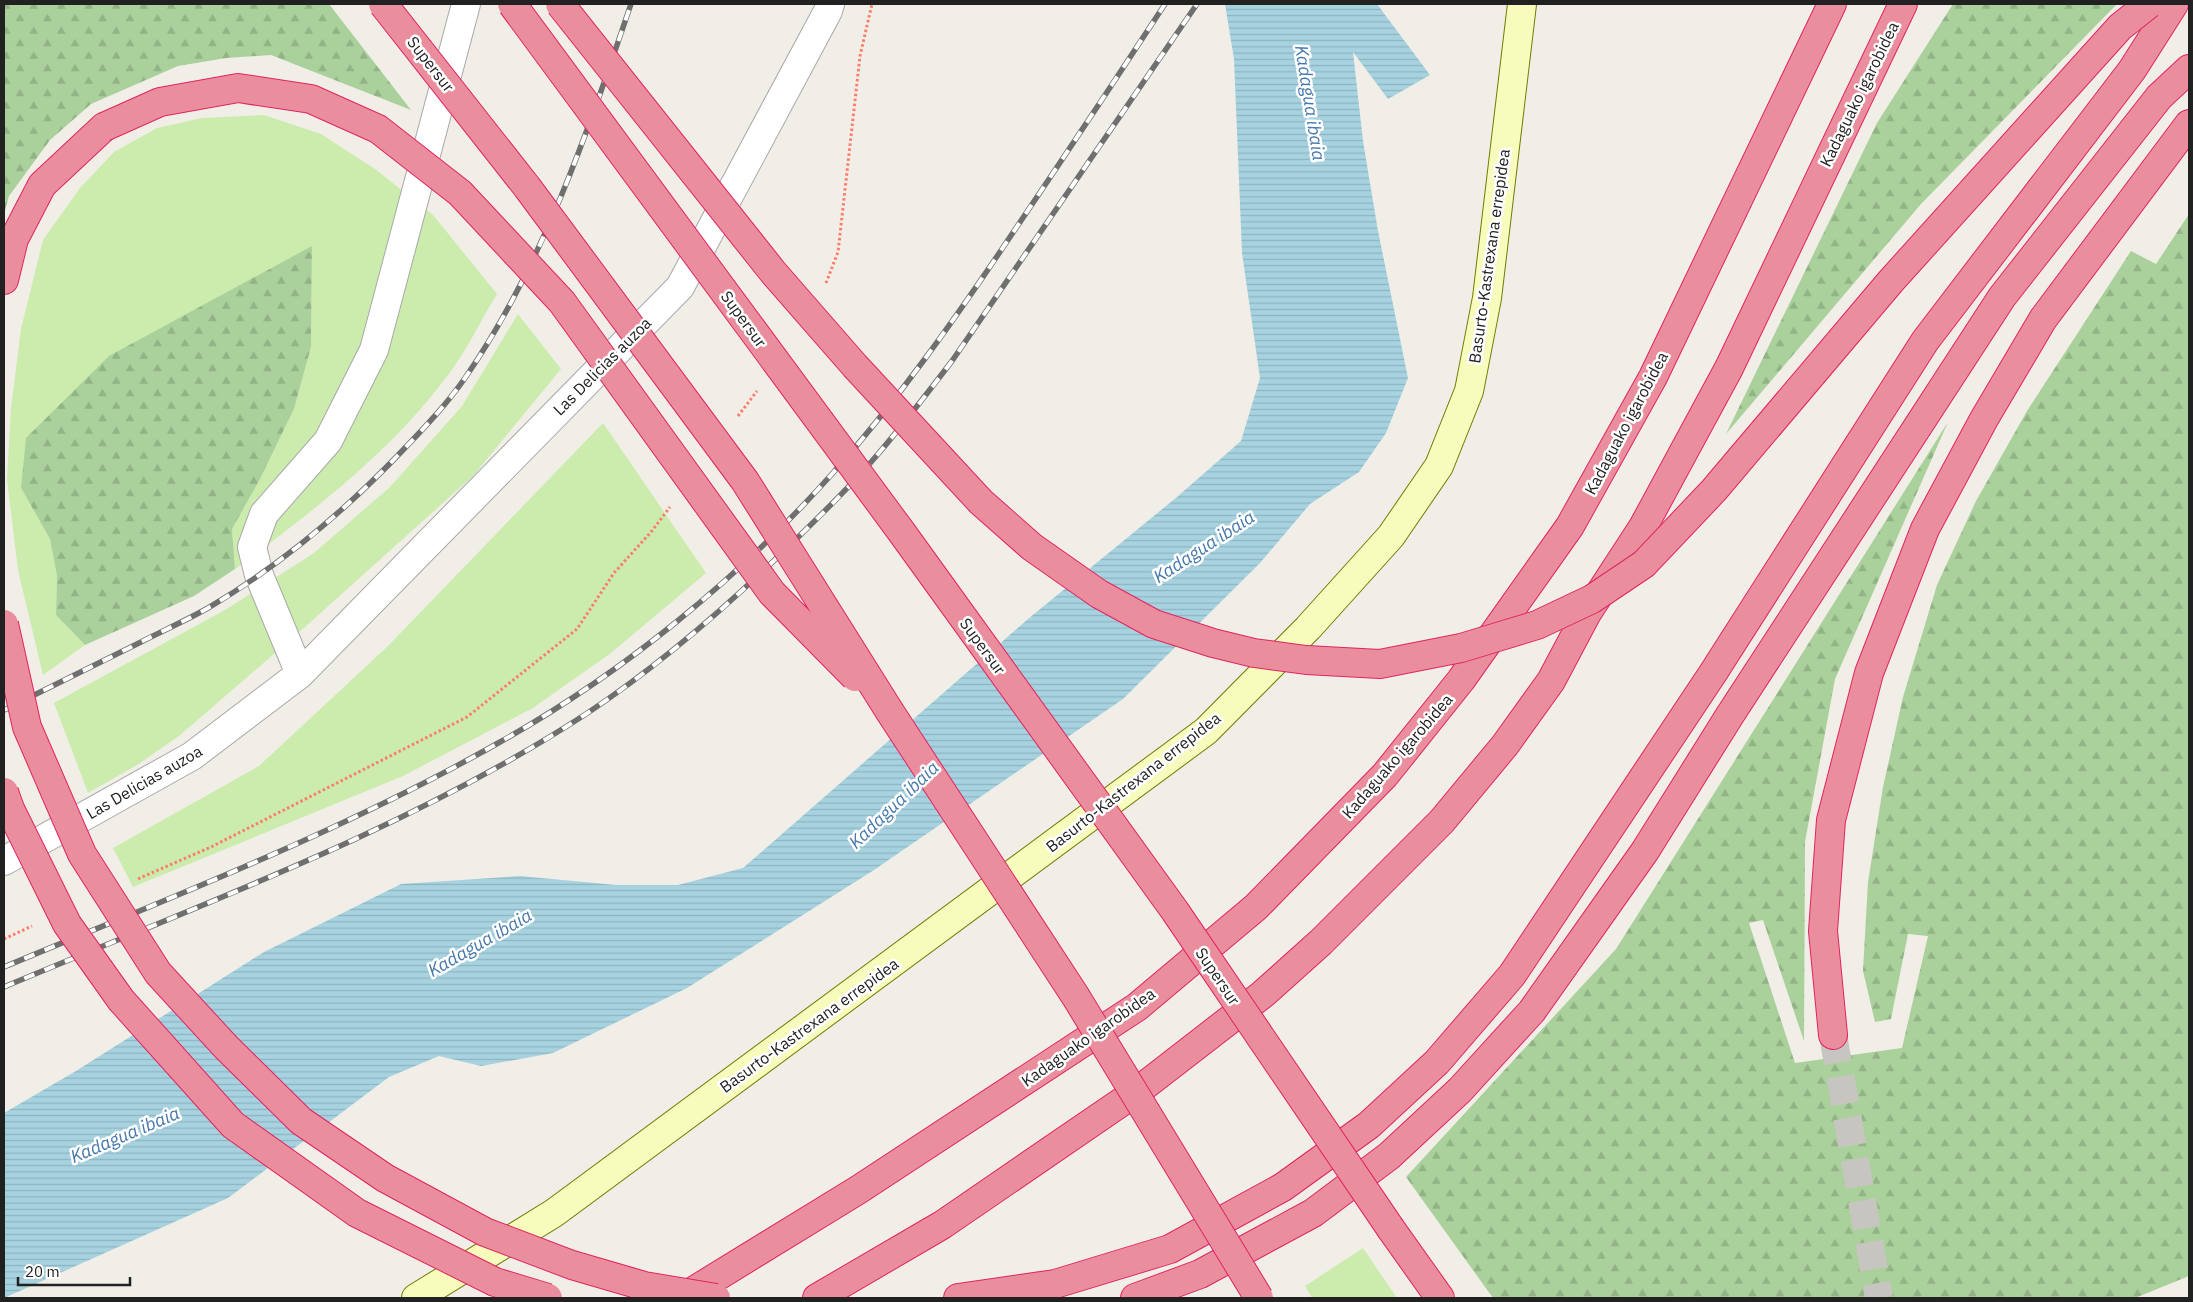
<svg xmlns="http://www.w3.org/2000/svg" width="2193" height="1302" font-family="'IBM Plex Sans',sans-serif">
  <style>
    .grass { fill: #cbecad }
    .forest { fill: url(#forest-firs) }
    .water { fill: url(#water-rules) }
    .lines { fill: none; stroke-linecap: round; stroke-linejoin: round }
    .highway-tunnel { stroke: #c7c5bf; stroke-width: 28; stroke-dasharray: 28 14; stroke-linecap: butt }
    .street-casing { stroke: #a8a8a8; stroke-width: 30 }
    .secondary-casing { stroke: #6e7d02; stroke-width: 30 }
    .highway-casing { stroke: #e02462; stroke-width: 30 }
    .path { stroke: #fd7d6c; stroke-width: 3; stroke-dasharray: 2.5 2.5; stroke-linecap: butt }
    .street { stroke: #fff; stroke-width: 28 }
    .secondary { stroke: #f7fbbb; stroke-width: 28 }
    .highway { stroke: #ea8e9e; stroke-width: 28 }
    .rail-casing { stroke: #6f6f6f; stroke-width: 5.5 }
    .rail { stroke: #fff; stroke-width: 4; stroke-dasharray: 11; stroke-linecap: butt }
    .highway-bridge-casing { stroke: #e02462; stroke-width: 30; stroke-linecap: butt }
    .highway-bridge { stroke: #ea8e9e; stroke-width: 28 }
    .labels { text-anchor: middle; stroke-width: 5; stroke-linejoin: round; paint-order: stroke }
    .street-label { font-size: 16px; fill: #212121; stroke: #fff }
    .water-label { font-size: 18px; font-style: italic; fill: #4678ac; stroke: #fff }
  </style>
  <defs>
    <pattern id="forest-firs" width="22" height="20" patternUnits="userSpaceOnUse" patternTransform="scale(1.25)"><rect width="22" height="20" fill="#aad19b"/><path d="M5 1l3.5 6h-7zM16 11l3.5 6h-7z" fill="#92b385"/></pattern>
    <pattern id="water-rules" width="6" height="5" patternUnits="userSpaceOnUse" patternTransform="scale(1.25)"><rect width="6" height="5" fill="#a7d2e0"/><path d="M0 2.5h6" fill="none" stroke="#8fb4c0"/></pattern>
  </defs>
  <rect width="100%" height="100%" fill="#f1eee7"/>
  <!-- grass -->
  <path class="grass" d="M264 115 321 134 375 169 433 215 497 294C481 320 467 350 448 375 390 453 312 512 235 569L232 529 259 481 294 409 311 347 312 247 208 304 21 488 50 539 57 576 56 615 85 645 43 675 18 570 7 480 11 408 21 329 43 240 80 188 114 152 157 128 202 118Z
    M518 314 561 369 473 476 295 636 179 736 137 765 88 793 54 703 225 610 314 553 390 487 462 406Z
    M603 423 706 573 611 653 533 708 403 776 133 887 113 848 259 766 388 646Z
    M1363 1248 1397 1298H1312L1305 1286Z"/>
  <!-- forest -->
  <path class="forest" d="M5 4H329L411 110 271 55 226 58 178 66 91 104 50 140 9 196 4 214Z
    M1953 4H2117L1921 204 1726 434 1877 123Z
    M2189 214V1276L2135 1298H1493L1406 1177 1616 949 1948 422 1835 679 1805 842 1804 1041 1763 920 1749 923 1795 1063 1902 1048 1928 936 1908 934 1891 1019 1875 1022 1863 971 1868 882 1883 787 1903 697 1937 585 1976 501 2027 411 2131 251 2156 264Z
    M312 246 311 347 294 409 259 481 232 529 235 569 194 596 85 645 56 615 57 576 50 539 21 488 26 438 109 356Z"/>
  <!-- water -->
  <path class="water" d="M1225 4H1377L1430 75 1388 99 1353 52 1363 141 1378 231 1408 378 1386 433 1359 472 1310 504 1260 563 1123 699 874 870 687 988 553 1053 481 1066 439 1056 389 1077 228 1198 4 1298V1113L76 1071 264 952 401 884 520 876 616 885H678L743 868 1028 619 1177 497 1241 441 1260 378 1242 253 1234 59Z"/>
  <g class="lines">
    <!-- highway-tunnel -->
    <path class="highway-tunnel" d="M1833 1035 1879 1298"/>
    <defs>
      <path id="street" d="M300 674 259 575 252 547 264 514 328 441 374 350 466 4
        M4 861 192 756 300 674 680 287 828 11 830 4"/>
      <path id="secondary" d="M416 1298 554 1213 1206 731 1308 628 1391 536 1439 466 1469 391 1487 298 1522 4"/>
      <path id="highway" d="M4 280 14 239 42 185 104 127
        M1833 1035 1823 931 1831 820 1869 673 1925 529 1984 419 2043 319 2189 124
        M1391 1229 1440 1298
        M682 1298 858 1190 1137 1007 1256 907 1385 775 1461 680 1570 526 1653 377 1832 4
        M817 1298 942 1225 1139 1090 1263 994 1321 942 1442 821 1505 745 1551 681 1587 613 1643 527 1729 368 1903 4
        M958 1298 1055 1284 1170 1249 1283 1187 1369 1125 1437 1062 1512 975 1713 673 1925 341 2132 70 2174 4
        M1135 1298 1200 1274 1313 1213 1389 1156 1460 1090 1532 1011 1645 851 1730 715 2002 297 2159 97 2189 69"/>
    </defs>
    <!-- street casing -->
    <use href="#street" class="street-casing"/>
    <!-- secondary casing -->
    <use href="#secondary" class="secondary-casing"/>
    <!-- highway casing -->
    <use href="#highway" class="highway-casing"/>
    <!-- path -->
    <path class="path" d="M826 283 838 252 860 56 872 4
      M738 416 757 391
      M138 879 211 847 467 717 577 629 614 573 651 532 670 507
      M4 939 32 926"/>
    <!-- street -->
    <use href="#street" class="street"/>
    <!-- secondary -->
    <use href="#secondary" class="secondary"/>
    <!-- highway -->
    <use href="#highway" class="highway"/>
    <defs>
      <path id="rail" d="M4 710C48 688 93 666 137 644 160 632 185 621 208 608 281 565 345 511 403 450 425 427 447 404 465 378 542 267 588 131 631 4
        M4 967C171 897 342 832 500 742 623 673 738 579 832 474 898 400 955 319 1010 237 1062 160 1114 82 1165 4
        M4 987C201 904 406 831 586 714 660 665 728 606 791 544 819 517 847 490 872 461 900 429 926 395 952 361L1197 4"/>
    </defs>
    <!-- rail casing -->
    <use href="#rail" class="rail-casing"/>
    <!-- rail -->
    <use href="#rail" class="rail"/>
    <defs>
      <path id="highway-bridge" d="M383 4 527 187 745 481 890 712 1076 997 1259 1298
        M512 4 903 534 1175 911 1391 1229
        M560 4 773 272 855 366 981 502 1032 547 1099 594 1154 624 1213 643 1254 653 1306 660 1380 664 1461 648 1537 625 1592 599 1644 564 1714 490 1891 281 2120 27 2149 4
        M104 127 160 102 238 88 311 99 378 129 460 193 562 302 772 593 855 677
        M4 624 27 727 82 854 158 973 226 1047 301 1121 385 1178 485 1232 572 1265 644 1286 716 1298
        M4 792 10 809 67 924 121 1000 233 1125 357 1213 495 1282 548 1298"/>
    </defs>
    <!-- highway-bridge casing -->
    <use href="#highway-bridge" class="highway-bridge-casing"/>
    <!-- highway-bridge -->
    <use href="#highway-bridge" class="highway-bridge"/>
  </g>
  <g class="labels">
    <!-- street labels -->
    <g class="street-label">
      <text transform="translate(431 64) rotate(52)" y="6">Supersur</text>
      <text transform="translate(1859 94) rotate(-64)" y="6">Kadaguako igarobidea</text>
      <text transform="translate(1489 256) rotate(-82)" y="6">Basurto-Kastrexana errepidea</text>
      <text transform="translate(744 319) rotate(54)" y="6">Supersur</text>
      <text transform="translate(602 366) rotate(-45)" y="6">Las Delicias auzoa</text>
      <text transform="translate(1626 423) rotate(-62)" y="6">Kadaguako igarobidea</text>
      <text transform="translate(983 646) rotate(54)" y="6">Supersur</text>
      <text transform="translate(1397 756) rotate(-49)" y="6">Kadaguako igarobidea</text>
      <text transform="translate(144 782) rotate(-30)" y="6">Las Delicias auzoa</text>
      <text transform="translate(1133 782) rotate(-38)" y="6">Basurto-Kastrexana errepidea</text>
      <text transform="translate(1218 976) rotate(56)" y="6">Supersur</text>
      <text transform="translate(809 1025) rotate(-36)" y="6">Basurto-Kastrexana errepidea</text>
      <text transform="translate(1088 1037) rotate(-35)" y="6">Kadaguako igarobidea</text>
    </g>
    <!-- water labels -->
    <g class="water-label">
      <text transform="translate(1310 103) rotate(81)" y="6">Kadagua ibaia</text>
      <text transform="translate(1204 547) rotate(-33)" y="6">Kadagua ibaia</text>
      <text transform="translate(894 805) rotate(-44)" y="6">Kadagua ibaia</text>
      <text transform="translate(480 943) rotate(-30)" y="6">Kadagua ibaia</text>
      <text transform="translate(125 1135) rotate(-23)" y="6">Kadagua ibaia</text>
    </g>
  </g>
  <!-- border -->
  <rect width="2193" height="1302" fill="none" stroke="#212121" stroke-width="10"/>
  <!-- scale -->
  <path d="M18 1277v8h112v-8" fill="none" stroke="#212121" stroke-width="2.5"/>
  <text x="25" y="1277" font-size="15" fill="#212121" stroke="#ffffff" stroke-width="4" paint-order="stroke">20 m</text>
</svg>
